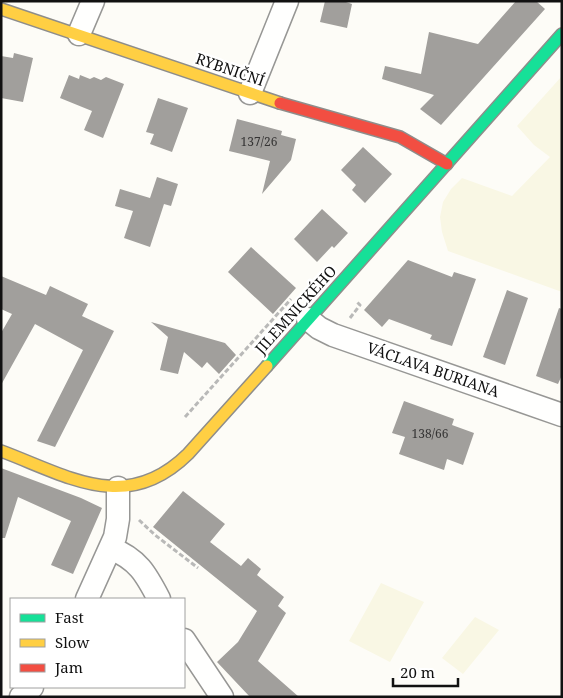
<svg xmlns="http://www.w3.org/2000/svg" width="563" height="698" font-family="'Noto Serif',serif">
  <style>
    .farmland { fill: #f9f7e4 }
    .building { fill: #a19f9c }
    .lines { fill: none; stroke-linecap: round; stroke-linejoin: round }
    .street-casing { stroke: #979795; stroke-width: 25 }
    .fast-casing { stroke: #8e8d8b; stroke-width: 14 }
    .slow-casing { stroke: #8e8d8b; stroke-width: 14 }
    .jam-casing { stroke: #8e8d8b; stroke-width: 14 }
    .path { stroke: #b9b9b8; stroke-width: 3; stroke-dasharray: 5 2.5; stroke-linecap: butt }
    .street { stroke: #fffffe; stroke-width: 22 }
    .fast { stroke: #16e098; stroke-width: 11 }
    .slow { stroke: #ffcf43; stroke-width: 11 }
    .jam { stroke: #f24e42; stroke-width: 11 }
    .labels { text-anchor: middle; stroke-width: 5; stroke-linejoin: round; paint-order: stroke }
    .number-label { font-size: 12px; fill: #353434 }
    .street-label { font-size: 15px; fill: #111; stroke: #fff }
  </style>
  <rect width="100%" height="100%" fill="#fdfcf7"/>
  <!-- farmland -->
  <path class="farmland" d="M562 76V292L448 251 442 232 440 217 443 202 451 189 462 178 512 196 550 157 534 145 517 126Z
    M381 583 424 602 390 662 349 641Z
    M475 617 499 630 463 674 442 658Z"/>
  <!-- building -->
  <path class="building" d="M325 1H343L352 4 347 28 320 22Z
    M516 1H536L545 9 441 125 420 109 434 95 382 79 385 66 421 74 429 32 478 44Z
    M14 53 33 58 23 102 1 98V56L13 58Z
    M69 75 79 79 80 75 90 79 94 77 101 80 106 77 124 84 103 138 84 130 92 111 60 98Z
    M158 98 188 108 172 152 150 144 154 134 146 132Z
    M237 119 282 131 281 135 296 139 291 160 262 194 270 161 229 151Z
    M363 147 392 174 365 203 352 190 356 185 341 170Z
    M157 177 178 184 171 206 164 204 150 247 124 238 133 211 115 206 120 189 150 198Z
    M322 209 348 233 334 248 332 246 317 262 294 239Z
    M251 247 296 288 273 314 228 272Z
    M408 260 452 277 454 272 476 279 452 346 430 339 432 335 389 319 382 327 364 310Z
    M1 276 46 295 50 286 88 304 82 316 114 331 55 447 37 441 83 350 35 324 1 385V333L12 314 1 309Z
    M507 290 528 298 505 365 483 357Z
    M559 308 562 309V375L558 384 536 376Z
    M151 322 225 343 236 355 219 374 207 362 202 368 184 352 178 374 160 370 168 337Z
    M404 401 454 419 452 425 474 433 463 465 447 459 444 470 399 454 405 437 392 433Z
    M1 468 81 498 102 508 73 574 51 565 71 521 18 497 5 538H1Z
    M183 491 225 524 210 542 241 566 248 558 261 569 257 575 284 597 278 606 286 613 258 661 299 697H250L217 662 238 642 257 611 153 527Z"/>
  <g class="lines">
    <defs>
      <path id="street" d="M79 34 93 1
        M250 93 287 1
        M308 319 319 328 333 335 562 415
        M110 548C138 559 146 574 159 599
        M87 599 115 537 118 519V488
        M184 640 222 697
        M21 697 32 687"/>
      <path id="fast" d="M267 366 562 34"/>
      <path id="slow" d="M1 9 280 103
        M1 451C68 476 126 515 188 454L267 366"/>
      <path id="jam" d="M280 103 400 137 447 164"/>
    </defs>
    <!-- street casing -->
    <use href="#street" class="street-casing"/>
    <!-- fast casing -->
    <use href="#fast" class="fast-casing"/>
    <!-- slow casing -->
    <use href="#slow" class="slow-casing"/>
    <!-- jam casing -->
    <use href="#jam" class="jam-casing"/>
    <!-- path -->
    <path class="path" d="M350 318 360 305 357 302
      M185 417 291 299
      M139 520 155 535 198 568"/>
    <!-- street -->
    <use href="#street" class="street"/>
    <!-- fast -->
    <use href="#fast" class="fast"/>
    <!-- slow -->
    <use href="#slow" class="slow"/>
    <!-- jam -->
    <use href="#jam" class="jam"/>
  </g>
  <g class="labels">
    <!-- number labels -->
    <g class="number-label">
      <text x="259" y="146">137/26</text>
      <text x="430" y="438">138/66</text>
    </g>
    <!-- street labels -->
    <g class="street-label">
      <text transform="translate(230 70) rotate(19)" y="5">RYBNIČNÍ</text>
      <text transform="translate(296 310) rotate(-48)" y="5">JILEMNICKÉHO</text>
      <text transform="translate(433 370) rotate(19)" y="5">VÁCLAVA BURIANA</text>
    </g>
  </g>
  <!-- border -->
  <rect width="563" height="698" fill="none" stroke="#111111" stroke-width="5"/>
  <!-- legend -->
  <rect x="10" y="598" width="175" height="90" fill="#ffffff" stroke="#a0a0a0"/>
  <rect x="20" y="614" width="25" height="8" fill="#16e098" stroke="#a0a0a0"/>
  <text x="55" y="623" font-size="15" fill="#111111">Fast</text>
  <rect x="20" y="639" width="25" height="8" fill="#ffcf43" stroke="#a0a0a0"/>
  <text x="55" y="648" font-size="15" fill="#111111">Slow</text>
  <rect x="20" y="664" width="25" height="8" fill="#f24e42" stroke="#a0a0a0"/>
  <text x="55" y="673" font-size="15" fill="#111111">Jam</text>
  <!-- scale -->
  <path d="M393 678v8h65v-8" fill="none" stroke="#111111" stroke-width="2.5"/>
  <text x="400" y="678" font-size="15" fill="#111111" stroke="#ffffff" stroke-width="4" paint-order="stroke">20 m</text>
</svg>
